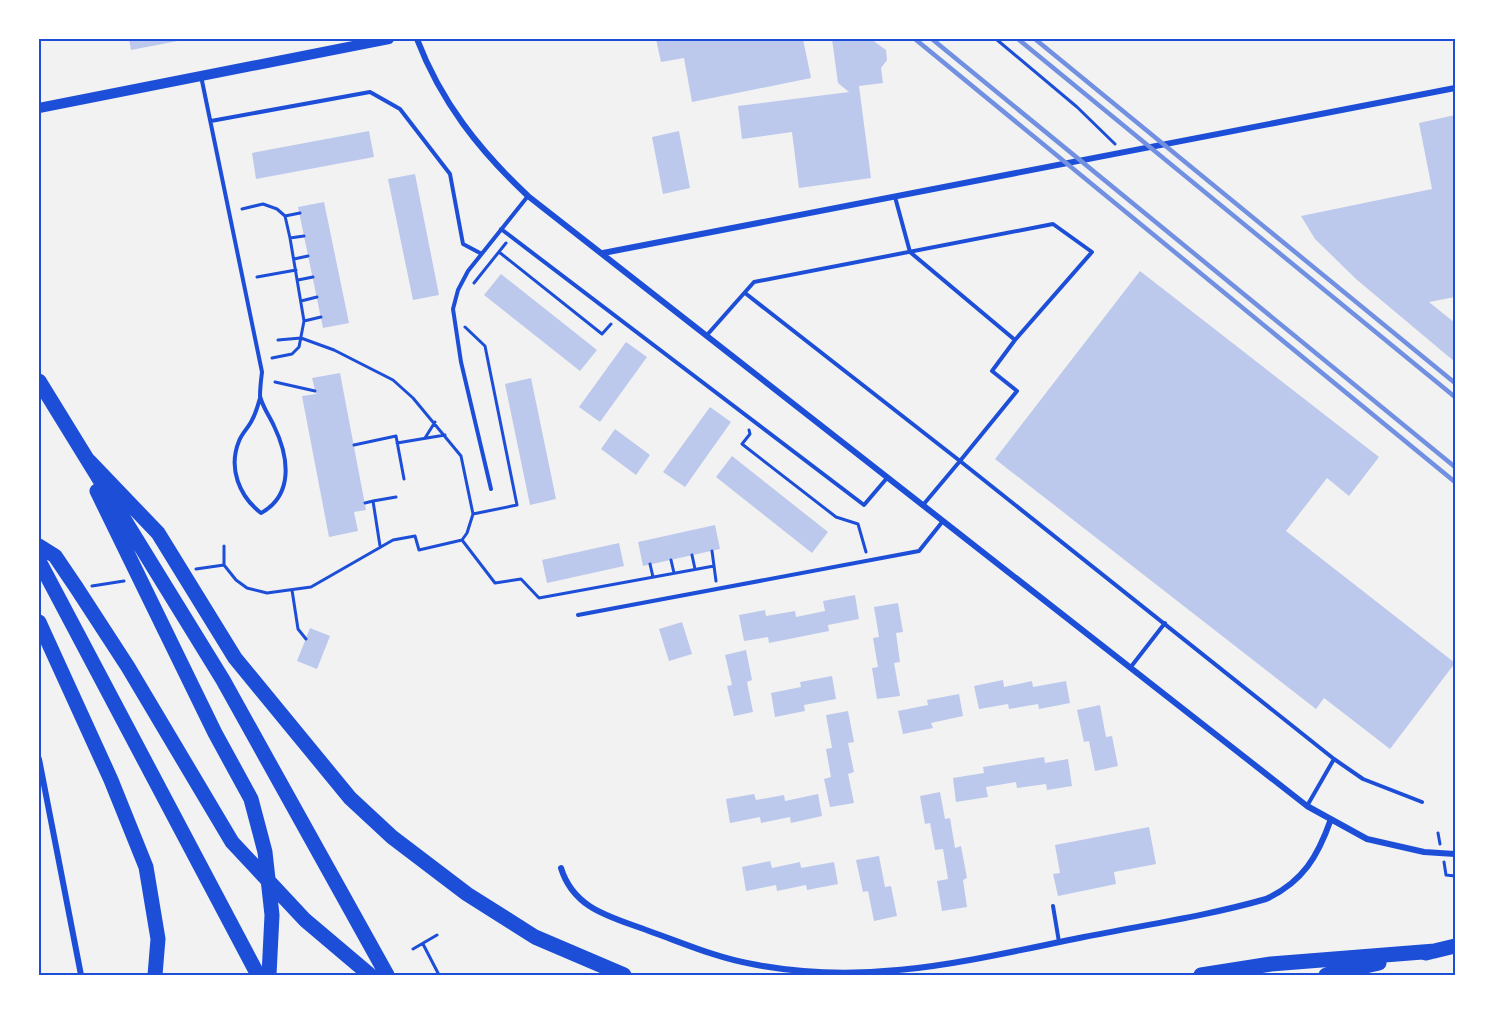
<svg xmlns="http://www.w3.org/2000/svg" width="1494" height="1014" font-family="Karla,sans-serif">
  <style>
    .building { fill: #bdc9ec }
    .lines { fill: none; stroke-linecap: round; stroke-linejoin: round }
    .path { stroke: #1d4ed8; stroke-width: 3 }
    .service { stroke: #1d4ed8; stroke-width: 4 }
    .minor { stroke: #1d4ed8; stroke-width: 6 }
    .tertiary { stroke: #1d4ed8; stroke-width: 10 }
    .motorway { stroke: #1d4ed8; stroke-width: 15 }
    .rail { stroke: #7290e2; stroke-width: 4.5 }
    .neatline { fill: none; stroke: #1d4ed8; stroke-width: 2 }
  </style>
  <rect width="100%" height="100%" fill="#f2f2f2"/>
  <!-- building -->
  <path class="building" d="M129 39H183V40L131 50Z
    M656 39H803L811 78 692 102 684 58 661 62Z
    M832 39H871L886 50 887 60 881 68 883 83 859 86 871 178 799 188 792 132 742 139 738 106 849 92 838 83Z
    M1455 115V297L1429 302 1455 323V362L1356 279 1315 239 1301 216 1432 189 1419 123Z
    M369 131 374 157 256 179 252 153Z
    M679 131 690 188 663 194 652 137Z
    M415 174 439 295 413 300 388 179Z
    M324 202 349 323 323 328 298 207Z
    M1140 271 1379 457 1349 496 1327 478 1286 531 1455 663 1390 749 1324 698 1316 709 995 459Z
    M501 274 597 350 580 371 484 295Z
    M626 342 647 357 600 422 579 407Z
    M340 373 366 510 354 512 358 531 329 537 302 396 316 394 312 378Z
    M531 378 556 499 530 505 505 384Z
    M710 407 731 422 685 487 663 472Z
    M615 429 650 455 636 475 601 449Z
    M732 456 828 532 812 553 716 477Z
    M715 525 720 549 643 566 638 542Z
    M619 543 624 566 547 583 542 560Z
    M855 595 859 619 828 625 829 631 769 643 768 637 744 641 739 615 765 610 766 616 795 611 796 617 825 611 823 601Z
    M898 603 903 632 896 633 900 662 894 663 900 696 877 699 872 668 878 667 873 638 879 637 874 607Z
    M682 622 692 654 669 661 659 629Z
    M310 628 330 636 317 669 297 661Z
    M746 650 752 680 747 682 753 712 734 716 727 686 732 685 725 655Z
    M832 676 836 699 804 705 805 711 775 717 771 693 801 687 800 682Z
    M1003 680 1004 687 1032 681 1033 687 1066 681 1070 703 1039 709 1038 704 1009 709 1008 704 979 709 974 686Z
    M959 694 963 716 931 723 933 728 903 734 898 711 928 705 927 700Z
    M1100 705 1106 737 1112 736 1118 766 1095 771 1089 741 1084 742 1077 710Z
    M848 711 854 742 848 743 854 772 848 774 854 803 830 807 824 779 831 777 826 749 832 748 826 715Z
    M1044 757 1045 763 1068 759 1072 786 1047 790 1046 784 1017 788 1016 782 986 787 988 797 956 802 953 778 984 773 983 767Z
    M940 792 945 819 950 818 955 848 961 846 967 878 963 880 967 907 942 911 937 881 948 879 943 849 935 850 930 823 925 824 920 796Z
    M754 794 756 800 784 795 785 801 818 794 822 816 791 823 790 817 761 823 760 817 730 823 726 799Z
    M1149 827 1156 864 1114 872 1116 884 1058 896 1053 874 1060 873 1055 845Z
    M879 856 885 887 891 886 897 916 874 921 868 891 863 892 856 860Z
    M770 861 772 868 800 862 801 868 834 862 838 884 807 890 806 885 777 891 776 885 746 891 742 867Z"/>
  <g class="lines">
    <!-- path -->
    <path class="path" d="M996 39 1077 107 1115 144
      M242 209 263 204 277 209 285 216 290 238 304 321 299 347 292 354 272 358
      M285 216 300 213
      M290 238 304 236
      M499 252 602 334 611 324
      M294 259 308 256
      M257 277 296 270
      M298 280 313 277
      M474 283 506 243
      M301 301 317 297
      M304 321 321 317
      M465 327 485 346 517 505 473 514
      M278 340 301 338 334 350 393 380 413 398 461 456 473 514 467 533 462 540
      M275 382 315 391
      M749 430 750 434 742 444 836 517 858 524 866 552
      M425 438 435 422
      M397 443 445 435
      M354 445 396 436 404 479
      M373 501 396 497
      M365 503 373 501 380 546
      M224 546V565L236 580 247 588 267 593 311 587 393 540 415 536 419 550 462 540 495 583 521 579 539 598 714 566 716 581
      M712 551 714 566
      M692 555 695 569
      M671 560 674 573
      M650 564 653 577
      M196 569 224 565
      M92 586 124 581
      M292 590 298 629 306 639
      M1438 833 1440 844
      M1444 862 1446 875 1455 876
      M423 944 439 975
      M413 949 437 935"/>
    <!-- service -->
    <path class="service" d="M201 76 262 372C261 380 260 389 260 396 262 406 270 417 274 426 289 457 294 495 261 513 239 496 228 468 239 441 242 433 249 427 252 420 256 413 258 405 260 398
      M211 121 370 92 400 109 450 174 463 244 480 253
      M501 229 864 505 887 478
      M745 293 960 461 1017 391 992 371 1015 340 910 252 895 197
      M707 335 754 282 1053 224 1092 252 1015 340
      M491 489 461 362 453 309 458 290 468 271 528 196
      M923 505 960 461 1334 759 1307 806
      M578 615 919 551 943 521
      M1130 668 1165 623
      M1334 759 1363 779 1422 802
      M1053 906 1059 942"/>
    <!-- minor -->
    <path class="minor" d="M417 39C441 102 479 150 528 196L1307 806 1367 839 1424 852 1455 854
      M603 253 1455 88
      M39 759 81 975
      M561 868C574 910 612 917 649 931 683 943 717 958 752 964 870 987 970 960 1084 937 1144 925 1207 916 1266 899 1303 882 1318 856 1331 819"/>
    <!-- tertiary -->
    <path class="tertiary" d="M39 108 389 39"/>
    <!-- motorway -->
    <path class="motorway" d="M39 381 223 680 387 975
      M89 461 158 533 235 658 350 798 392 837 467 894 535 937 624 975
      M97 491 215 733 251 799 265 852 272 915 269 975
      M39 546 55 556 76 587 128 667 232 842 305 920 370 975
      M39 561 258 975
      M39 622 111 780 146 867 158 939 155 975
      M1426 953 1455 946
      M1201 975 1271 964 1435 951
      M1326 975 1379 963"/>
    <!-- rail -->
    <path class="rail" d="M915 39 1455 482
      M932 39 1455 467
      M1018 39 1455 397
      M1035 39 1455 383"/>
  </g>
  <!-- border -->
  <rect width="1494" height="1014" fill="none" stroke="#ffffff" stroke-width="81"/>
  <rect x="40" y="40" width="1414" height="934" class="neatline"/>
</svg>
